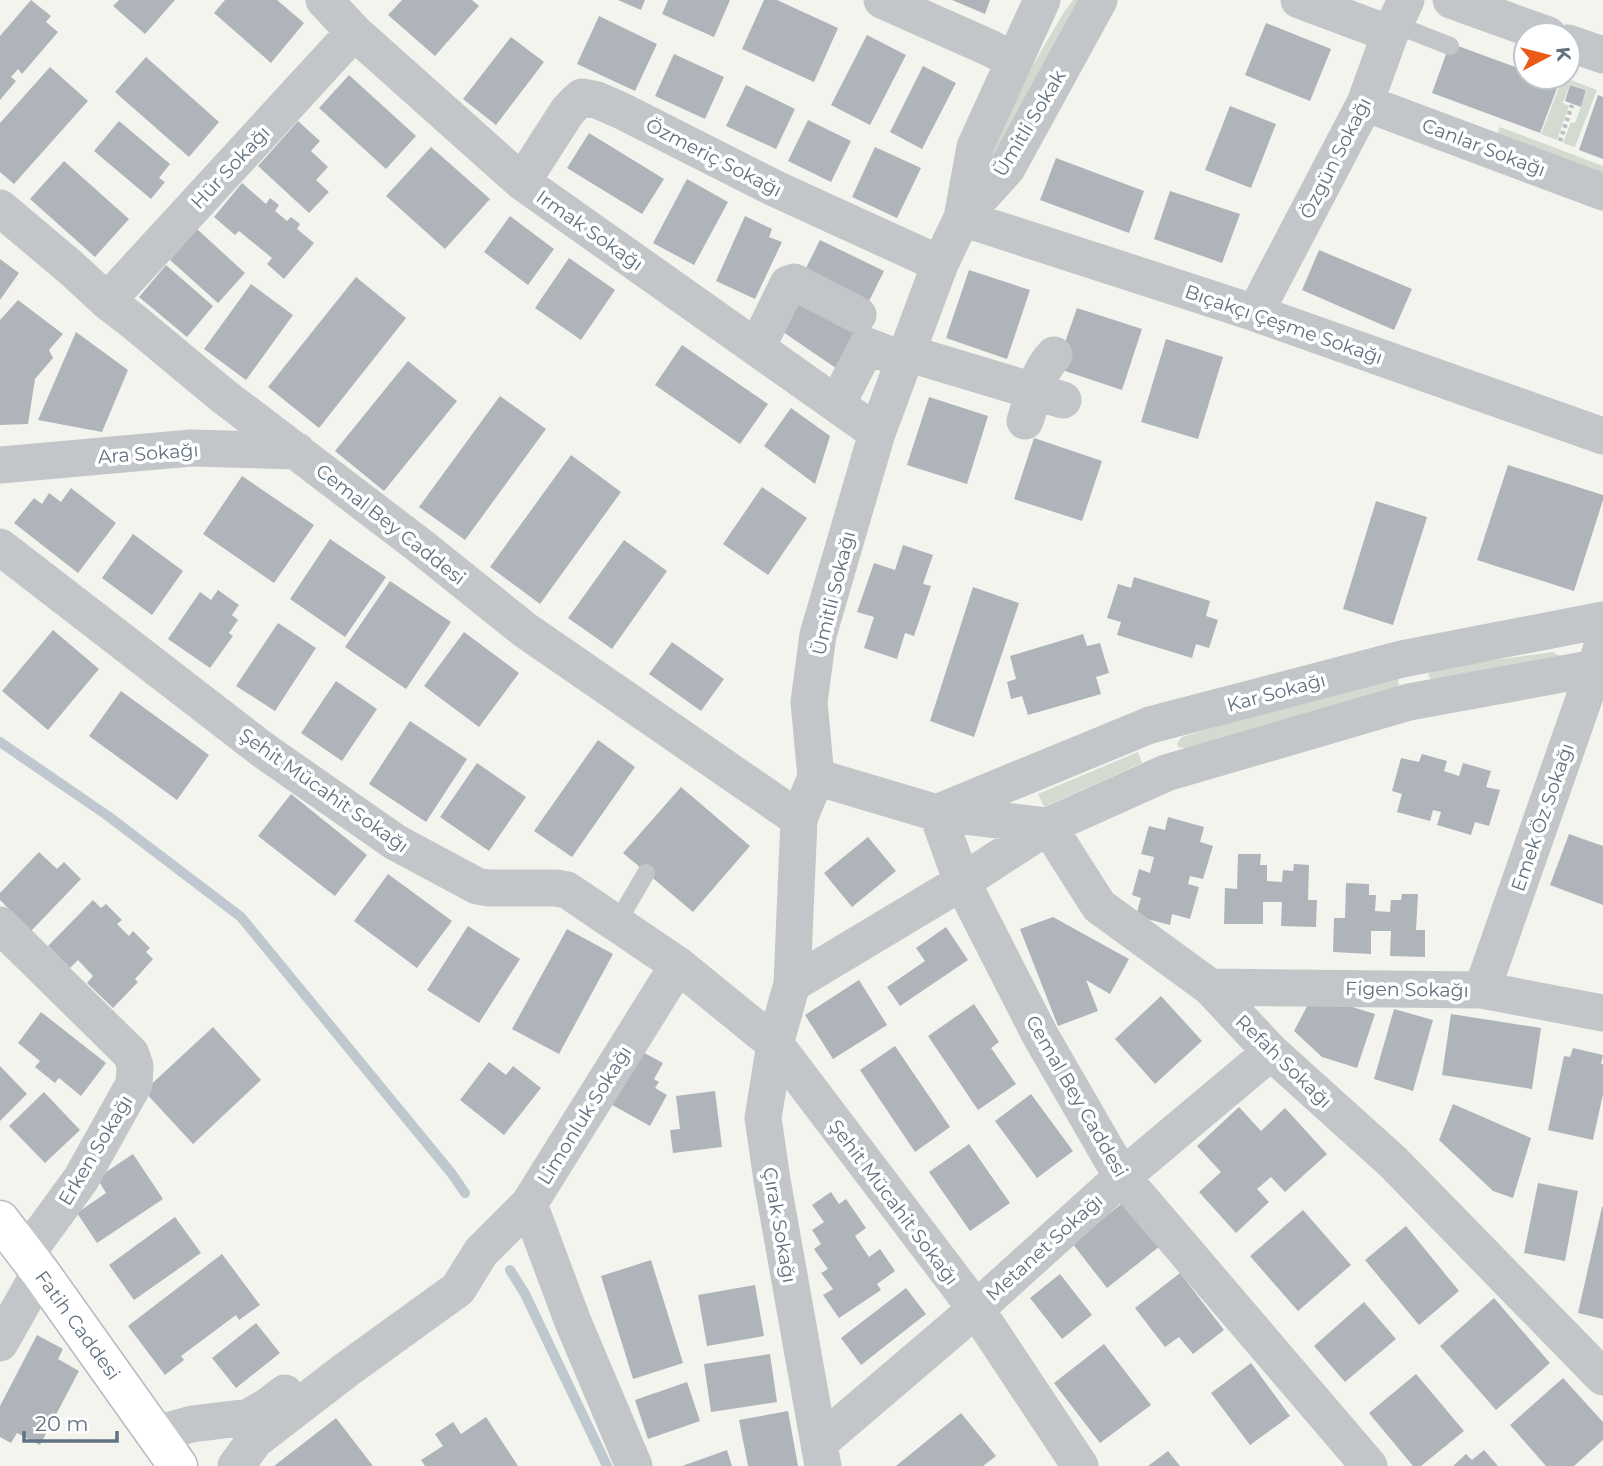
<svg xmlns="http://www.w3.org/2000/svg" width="1603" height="1466" font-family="Montserrat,sans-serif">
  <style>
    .green { fill: #d3dbd0 }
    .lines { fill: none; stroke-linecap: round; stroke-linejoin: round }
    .stream { stroke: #bec8ce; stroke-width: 10 }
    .building { fill: #aeb4ba }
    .secondary-casing { stroke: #b5b9be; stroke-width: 41 }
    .path { stroke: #bcbec0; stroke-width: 4.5; stroke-dasharray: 3.5 3.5; stroke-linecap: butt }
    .lane { stroke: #c3c6c9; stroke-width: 18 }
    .street { stroke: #c3c6c9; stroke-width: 37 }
    .secondary { stroke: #fff; stroke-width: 38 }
    .labels { text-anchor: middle; stroke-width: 7; stroke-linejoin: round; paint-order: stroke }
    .street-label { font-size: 19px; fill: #617182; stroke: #fff }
  </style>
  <rect width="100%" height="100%" fill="#f4f4ef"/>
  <!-- green -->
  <path class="green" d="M1073 0H1086L995 161 989 157 1010 104 1064 12Z
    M1563 77 1597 90 1575 147 1563 143 1571 122 1575 123 1587 90 1570 84 1563 103 1569 106 1557 140 1541 134Z
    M1500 127 1603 166V181L1495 140Z
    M1553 652 1562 657 1431 680 1428 674 1434 668Z
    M1380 677 1398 678 1399 685 1393 689 1186 749 1178 747 1177 743 1182 737Z
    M1138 752 1142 763 1044 807 1038 794Z"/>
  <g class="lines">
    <!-- stream -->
    <path class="stream" d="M0 742 108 816 241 917 452 1174 465 1193
      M510 1270 525 1294 607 1466"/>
  </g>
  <!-- building -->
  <path class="building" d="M31 0 51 16 46 22 58 32 22 74 18 69 11 77 16 81 0 100V36Z
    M119 0H175L145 34 113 6Z
    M225 0H277L304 23 271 63 214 13Z
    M402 0H472L479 6 435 56 388 15Z
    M618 0H645L641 10Z
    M668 0H730L714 37 662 14Z
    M764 0H777L838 28 814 82 742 49Z
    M952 0H990L985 14Z
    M599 16 657 44 635 91 577 64Z
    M1266 23 1331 49 1310 101 1245 75Z
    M867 35 906 55 870 125 831 105Z
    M511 37 544 62 496 125 463 99Z
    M1450 43 1526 71V77H1543L1559 83 1540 133 1432 93Z
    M674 54 724 77 705 119 655 96Z
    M146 57 219 122 189 157 115 92Z
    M923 66 956 83 922 149 890 132Z
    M50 67 88 101 14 184 0 172V123Z
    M349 75 416 136 386 169 319 108Z
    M746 85 795 109 776 149 726 126Z
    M1570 85 1586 90 1581 107 1565 101Z
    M1598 95 1603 97V159L1579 150Z
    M1230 106 1276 124 1251 188 1205 170Z
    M808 120 851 141 831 182 788 161Z
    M119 121 170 164 159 178 165 182 151 199 94 151Z
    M298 121 320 141 311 151 328 167 316 180 329 192 309 213 258 166Z
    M589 133 664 179 642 214 567 168Z
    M431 147 490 199 445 249 386 196Z
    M875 147 921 168 897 218 852 197Z
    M1056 158 1144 191 1129 233 1040 200Z
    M64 161 129 219 95 257 30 199Z
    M687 179 728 202 694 265 653 243Z
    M242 183 266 204 270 198 279 205 275 211 287 221 291 217 300 224 297 229 314 243 284 279 267 264 272 258 239 231 235 235 214 217Z
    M1170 191 1240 214 1222 263 1154 239Z
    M510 216 554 249 528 285 484 252Z
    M745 216 772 229 769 237 782 242 755 299 716 281Z
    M197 229 245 273 218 303 170 260Z
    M820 240 884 271 867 305 803 274Z
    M1319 250 1412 289 1394 330 1302 290Z
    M569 258 615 290 581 340 535 308Z
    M0 259 19 273 0 300Z
    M166 265 213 306 187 337 139 297Z
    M969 270 1030 290 1007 359 946 338Z
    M356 277 406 318 319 428 268 387Z
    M251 284 293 315 246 380 204 349Z
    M792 285 861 324 843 373 773 325Z
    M18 300 63 334 49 350 53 358 35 379 28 424 0 425V320Z
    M1077 308 1142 329 1122 390 1056 368Z
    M76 332 128 370 102 432 38 420Z
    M1166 339 1223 357 1198 439 1141 422Z
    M682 345 768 404 740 444 655 385Z
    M408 361 457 401 384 491 335 451Z
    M500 396 546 429 465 540 419 507Z
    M929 397 988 416 967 484 907 465Z
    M791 408 830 436 815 484 764 446Z
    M1034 438 1102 461 1082 521 1014 499Z
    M571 455 621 492 540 604 490 567Z
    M1508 465 1603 495V500L1574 591 1477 560Z
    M242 476 314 525 274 583 203 534Z
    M762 487 807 518 768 575 723 544Z
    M71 488 116 523 78 573 14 523 34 498 42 504 49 493 61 502Z
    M1376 501 1427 517 1393 625 1343 609Z
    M133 534 183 571 152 615 102 578Z
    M330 539 386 577 345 637 290 599Z
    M624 540 667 571 612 649 568 618Z
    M903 545 933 555 923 584 931 586 914 636 905 633 897 659 864 648 874 617 857 612 874 563 895 570Z
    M1134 577 1210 601 1206 616 1218 620 1209 648 1196 644 1192 658 1117 635 1121 622 1107 618 1118 584 1131 588Z
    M390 581 451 622 406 689 345 647Z
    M973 587 1019 603 974 737 930 721Z
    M218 590 239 605 232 615 238 620 229 633 233 636 210 668 168 639 200 592 211 600Z
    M278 623 316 648 275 711 236 686Z
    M53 630 99 669 48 730 2 691Z
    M464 632 519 673 479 727 424 686Z
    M1083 634 1087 646 1100 643 1109 673 1096 677 1101 694 1028 715 1022 696 1011 699 1007 682 1016 679 1010 656Z
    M672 642 724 679 701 711 649 674Z
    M336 681 377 709 342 761 301 733Z
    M121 691 209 755 177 800 89 736Z
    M410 721 467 759 426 822 369 784Z
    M598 740 635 767 572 857 534 831Z
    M1422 754 1447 761 1444 771 1459 776 1463 763 1491 771 1486 787 1500 790 1489 826 1475 822 1471 835 1437 825 1441 812 1433 810 1430 821 1397 812 1402 794 1392 791 1401 758 1419 762Z
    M477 763 526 797 489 851 440 817Z
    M681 787 750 846 693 912 623 853Z
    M291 794 367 855 335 896 258 836Z
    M1168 817 1204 827 1200 842 1213 846 1203 879 1190 876 1188 884 1199 887 1190 919 1172 914 1170 925 1136 916 1141 898 1132 895 1139 869 1150 873 1154 857 1141 854 1149 826 1165 830Z
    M1569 834 1603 846V905L1550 885Z
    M868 837 896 871 852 907 824 873Z
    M39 852 57 869 64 862 81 879 31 931 0 900V893Z
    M1238 854H1261L1260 865H1267V881L1282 882 1283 870 1293 871 1294 864 1309 865 1308 900H1317L1316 927 1281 926 1282 902H1263V924H1224L1225 888 1237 889Z
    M388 874 452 921 417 968 354 921Z
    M1346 883 1369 884V895H1376L1375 911 1390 912 1391 900H1401L1402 894H1418L1416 930H1425V957L1390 956 1391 931H1371V954L1333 952 1334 918H1345Z
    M93 900 101 908 106 904 122 920 117 924 129 936 133 931 150 948 146 952 153 959 135 979 138 982 113 1008 87 983 93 976 78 960 70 968 48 946Z
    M1053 917 1129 959 1110 994 1086 980 1098 1011 1058 1026 1020 929Z
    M468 926 520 959 479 1023 427 990Z
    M946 927 968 960 900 1006 887 987 925 961 916 948Z
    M567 929 613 954 559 1054 512 1029Z
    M859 980 887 1025 833 1059 805 1015Z
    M1313 995 1375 1014 1357 1068 1322 1057 1294 1031Z
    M1161 996 1202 1041 1155 1084 1115 1039Z
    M974 1004 999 1042 991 1048 1016 1084 978 1110 928 1036Z
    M1394 1009 1433 1020 1413 1091 1374 1079Z
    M41 1012 106 1063 81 1096 59 1078 55 1083 35 1067 40 1061 18 1043Z
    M1451 1014 1541 1028 1532 1089 1442 1075Z
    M213 1027 261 1080 193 1144 144 1091Z
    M895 1046 950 1127 915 1152 860 1070Z
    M1573 1048 1603 1055 1601 1064H1603V1094L1593 1140 1548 1130 1564 1056 1570 1057Z
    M637 1049 663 1063 654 1079 659 1082 655 1088 667 1095 650 1126 607 1102Z
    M489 1062 506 1075 513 1066 541 1088 504 1135 460 1100Z
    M0 1066 27 1094 0 1121Z
    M715 1091 722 1147 673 1153 670 1130 680 1129 676 1096Z
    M44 1092 80 1130 45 1163 9 1126Z
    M1031 1094 1073 1151 1037 1178 995 1121Z
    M1453 1104 1531 1138 1513 1198 1493 1191 1439 1140Z
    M1239 1107 1261 1131 1285 1108 1327 1154 1285 1192 1271 1177 1257 1189 1269 1202 1236 1233 1199 1192 1221 1172 1197 1146Z
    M969 1144 1010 1203 970 1231 929 1172Z
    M133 1154 163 1199 97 1243 77 1213 106 1193 97 1178Z
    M1538 1183 1578 1191 1565 1261 1524 1253Z
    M831 1192 839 1204 846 1199 866 1228 855 1236 869 1257 880 1249 895 1271 877 1284 881 1290 839 1318 823 1295 833 1289 821 1273 828 1269 814 1249 821 1244 812 1230 824 1222 812 1205Z
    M1125 1201 1160 1246 1107 1288 1072 1243Z
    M1602 1207H1603V1319L1578 1313Z
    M1303 1210 1351 1265 1298 1311 1250 1256Z
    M175 1217 201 1253 134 1300 109 1265Z
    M1406 1226 1459 1291 1419 1325 1365 1260Z
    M222 1254 260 1305 239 1320 236 1315 181 1356 184 1360 165 1375 128 1326Z
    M651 1260 683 1363 633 1379 601 1276Z
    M1180 1273 1224 1330 1193 1354 1179 1337 1165 1347 1135 1308Z
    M1060 1274 1092 1315 1062 1339 1030 1298Z
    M755 1285 764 1336 707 1346 698 1295Z
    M906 1288 926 1314 861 1365 841 1338Z
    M1494 1298 1550 1363 1496 1410 1440 1346Z
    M1364 1302 1396 1339 1345 1382 1314 1346Z
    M256 1323 280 1353 236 1388 212 1358Z
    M37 1335 63 1349 58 1359 79 1371 40 1445 17 1433 11 1443 0 1437V1406Z
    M1104 1344 1151 1405 1100 1443 1054 1383Z
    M770 1354 777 1402 711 1412 704 1364Z
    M1251 1363 1290 1416 1250 1445 1211 1393Z
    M1416 1374 1464 1431 1421 1466H1413L1369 1413Z
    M1563 1378 1603 1422V1440L1574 1466H1546L1510 1425Z
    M687 1382 700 1421 648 1439 635 1400Z
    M788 1411 798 1466H748L739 1420Z
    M961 1413 996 1456 983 1466H896Z
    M486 1417 518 1466H425L421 1460 443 1446 435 1434 453 1422 461 1434Z
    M336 1418 373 1466H274Z
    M727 1450 732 1466H682Z
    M1484 1450 1498 1466H1453L1466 1454 1472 1460Z
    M1168 1451 1180 1466H1148Z"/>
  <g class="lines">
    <defs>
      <path id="secondary" d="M0 1220 40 1272 178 1466"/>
    </defs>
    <!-- secondary casing -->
    <use href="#secondary" class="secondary-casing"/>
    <!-- path -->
    <path class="path" d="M1560 141 1572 105"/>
    <!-- lane -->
    <path class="lane" d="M1394 24 1450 46
      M617 923 646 873"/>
    <!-- street -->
    <path class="street" d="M324 0 354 32 522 182 877 433
      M882 0 992 49 1013 61
      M1299 0 1390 34
      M1451 0 1548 35
      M1568 43 1603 55
      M1365 103 1603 192
      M522 182 567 112 576 102 582 97 597 100 622 111 776 189 940 264
      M0 208 70 267 107 301 133 321 222 395 419 545 525 630 799 819
      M963 217 1007 168 1099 0
      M962 218 1255 313 1603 436
      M107 301 354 32
      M1255 313 1365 103 1390 34 1406 0
      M764 333 788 284 794 282 858 315
      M907 353 1063 400
      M837 404 867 346 904 360
      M1025 421C1033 398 1037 373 1054 355
      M0 465 191 448 297 451
      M0 547 263 750 395 842 477 886 489 888H556L567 890 678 965
      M941 811 1150 725 1402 659 1603 620
      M937 813 1048 826 1099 906 1210 987 1271 1052 1393 1162 1603 1377
      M0 925 131 1054 135 1066 134 1084 81 1179 27 1253
      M792 984 962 882 937 813 816 777
      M1210 987 1482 990 1603 1013
      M1482 990 1601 650
      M0 1343 40 1272
      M156 1434 192 1424 249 1417 268 1406 285 1393
      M819 1443 976 1309 1122 1177 1271 1052
      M236 1466 255 1440 346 1370 458 1289 481 1252 529 1204
      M634 1466 573 1322 529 1204 678 965 775 1044 976 1309 1080 1466
      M823 1466 772 1180 763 1118 775 1044 792 984 799 819 816 777 809 702 818 635 877 433 940 264 962 218 975 147 1042 0
      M1369 1466 1122 1177 1040 1035 962 882 1048 826 1166 773 1409 702 1595 668"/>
    <!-- secondary -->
    <use href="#secondary" class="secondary"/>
  </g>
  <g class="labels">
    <!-- street labels -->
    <g class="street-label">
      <text transform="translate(1029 123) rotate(-59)" y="7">Ümitli Sokak</text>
      <text transform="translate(1484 147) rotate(21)" y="7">Canlar Sokağı</text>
      <text transform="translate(714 157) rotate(27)" y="7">Özmeriç Sokağı</text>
      <text transform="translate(1335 158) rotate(-63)" y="7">Özgün Sokağı</text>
      <text transform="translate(230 167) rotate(-47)" y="7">Hür Sokağı</text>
      <text transform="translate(590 230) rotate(35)" y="7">Irmak Sokağı</text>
      <text transform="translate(1284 324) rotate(19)" y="7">Bıçakçı Çeşme Sokağı</text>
      <text transform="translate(148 453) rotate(-4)" y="7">Ara Sokağı</text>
      <text transform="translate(391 524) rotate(38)" y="7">Cemal Bey Caddesi</text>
      <text transform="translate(833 593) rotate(-76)" y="7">Ümitli Sokağı</text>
      <text transform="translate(1276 692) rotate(-15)" y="7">Kar Sokağı</text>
      <text transform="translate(324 790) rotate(35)" y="7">Şehit Mücahit Sokağı</text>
      <text transform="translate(1542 817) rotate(-71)" y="7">Emek Öz Sokağı</text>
      <text transform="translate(1407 989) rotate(1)" y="7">Figen Sokağı</text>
      <text transform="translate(1284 1061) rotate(44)" y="7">Refah Sokağı</text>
      <text transform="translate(1077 1096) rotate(60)" y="7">Cemal Bey Caddesi</text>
      <text transform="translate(584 1115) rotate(-58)" y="7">Limonluk Sokağı</text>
      <text transform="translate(95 1150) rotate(-59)" y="7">Erken Sokağı</text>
      <text transform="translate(894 1202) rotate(53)" y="7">Şehit Mücahit Sokağı</text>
      <text transform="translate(780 1225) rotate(80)" y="7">Çırak Sokağı</text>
      <text transform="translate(1044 1247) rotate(-42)" y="7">Metanet Sokağı</text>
      <text transform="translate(78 1325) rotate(54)" y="7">Fatih Caddesi</text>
    </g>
  </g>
  <!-- north arrow -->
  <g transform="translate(1547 56) rotate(83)"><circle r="33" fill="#ffffff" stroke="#c0c6cd" stroke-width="2"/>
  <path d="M0-5L12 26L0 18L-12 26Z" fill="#ec5a17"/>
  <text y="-10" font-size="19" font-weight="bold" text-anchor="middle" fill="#617182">K</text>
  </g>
  <!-- scale -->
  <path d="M24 1431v10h93v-10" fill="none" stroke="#617182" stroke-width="3.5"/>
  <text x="35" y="1431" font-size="21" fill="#617182" stroke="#ffffff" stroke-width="5" paint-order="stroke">20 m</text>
</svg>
